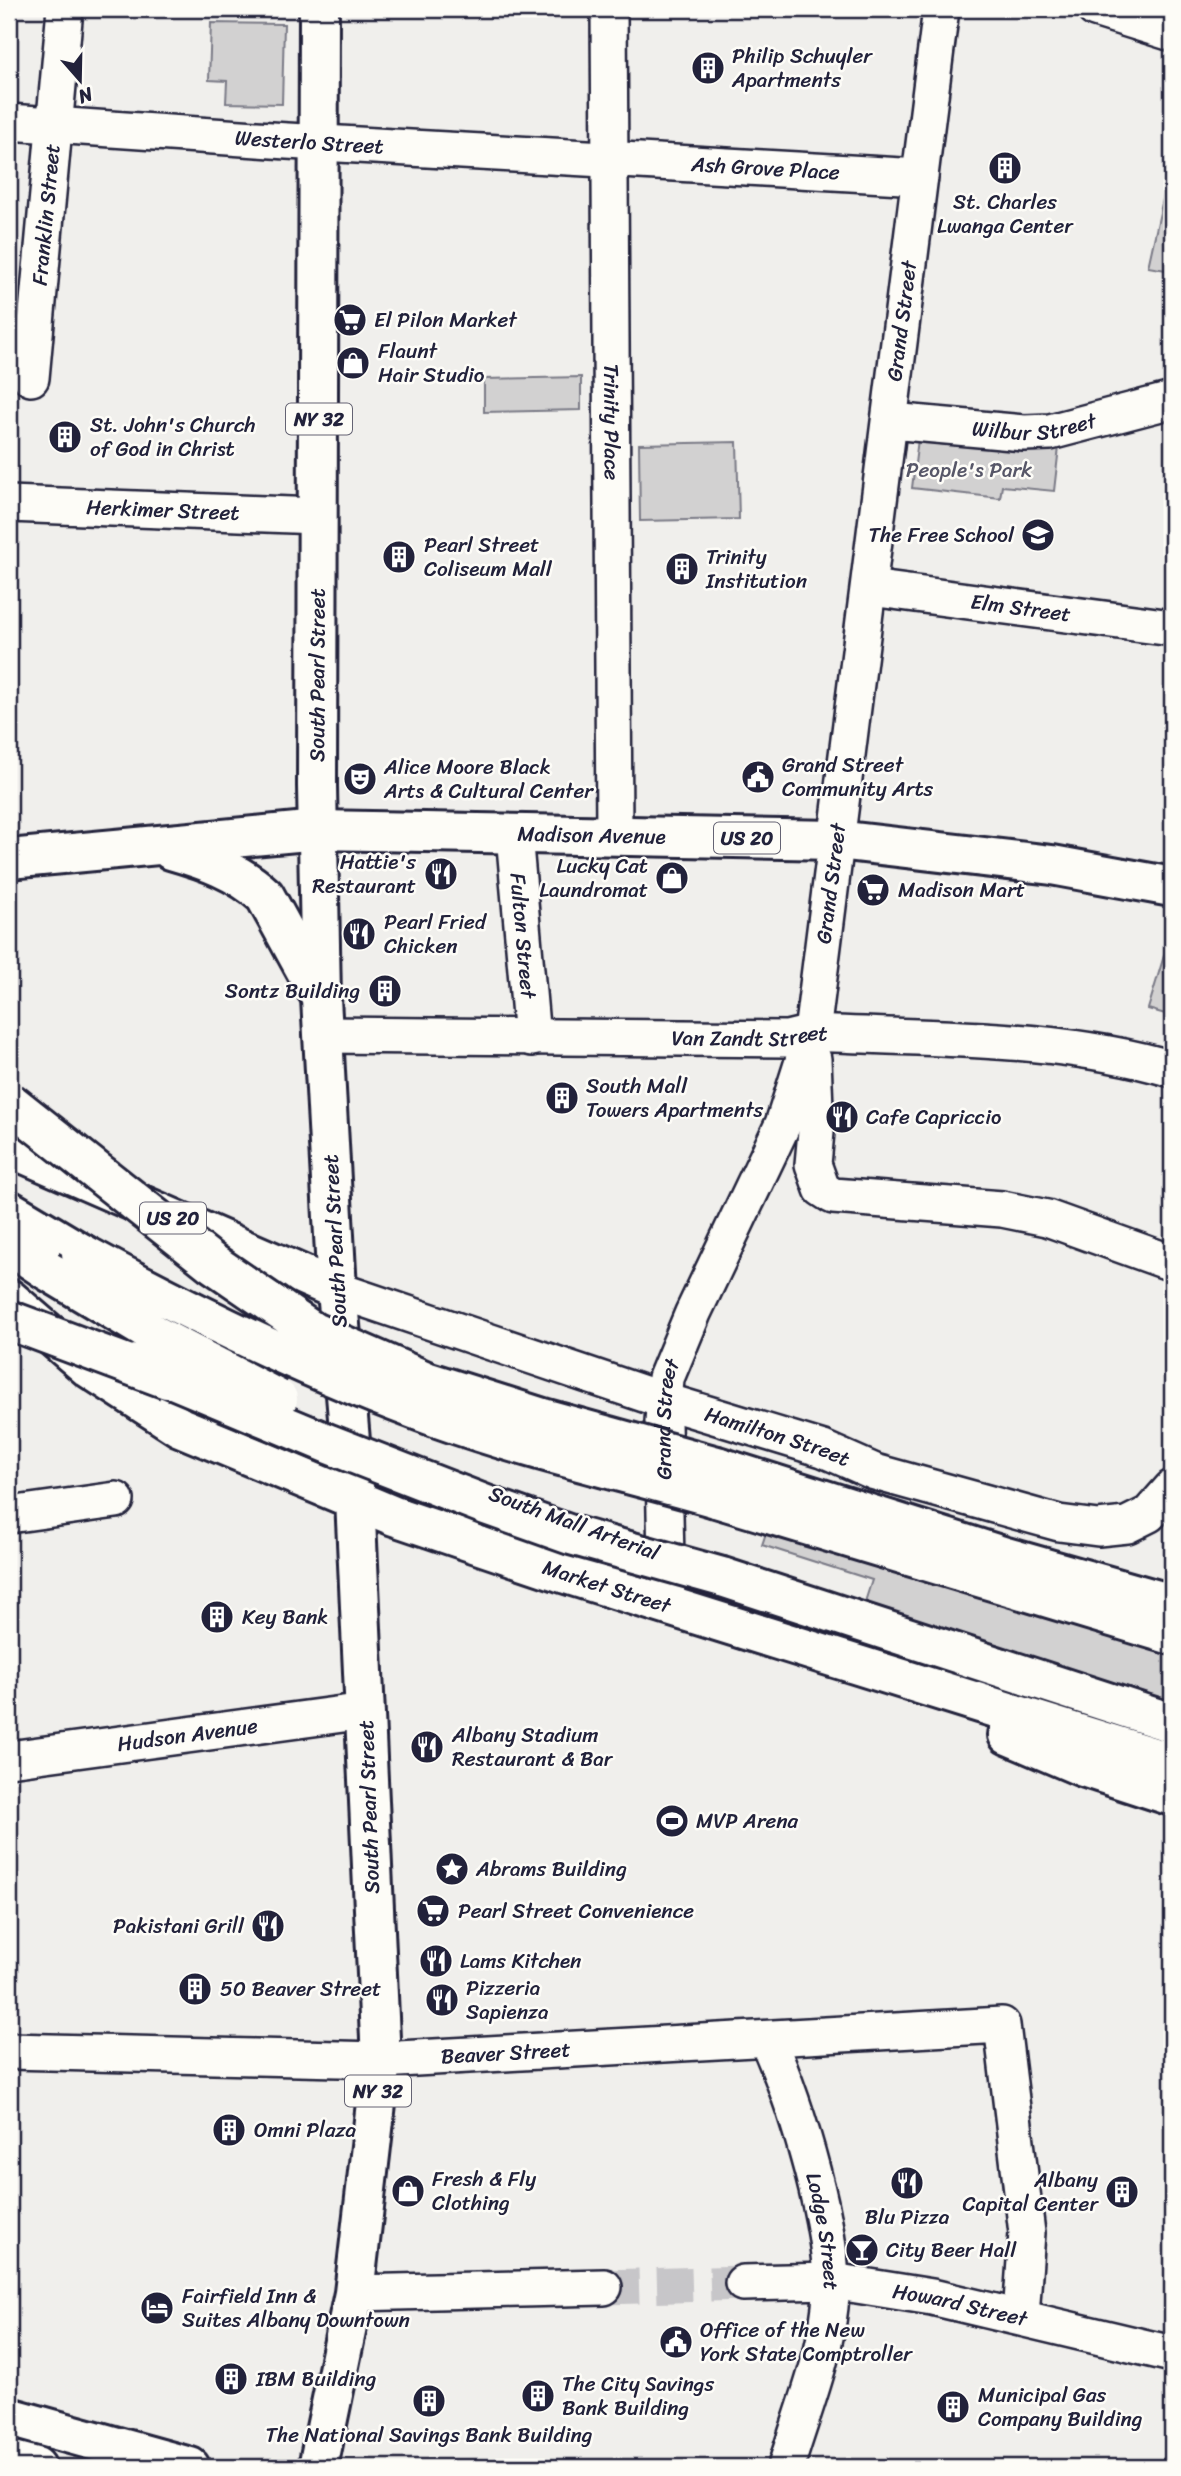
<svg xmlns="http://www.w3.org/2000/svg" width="1181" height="2476" font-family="Sriracha,sans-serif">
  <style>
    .green { fill: #d2d1d1; stroke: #7a7a86; stroke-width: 2 }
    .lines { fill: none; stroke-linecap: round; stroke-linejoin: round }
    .minor-tunnel { stroke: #c7c6c9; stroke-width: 35; stroke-dasharray: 35 18; stroke-linecap: butt }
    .minor-casing { stroke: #22223b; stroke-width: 40 }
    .major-casing { stroke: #22223b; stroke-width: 44 }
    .minor { stroke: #fdfcf7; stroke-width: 35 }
    .major { stroke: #fdfcf7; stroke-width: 38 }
    .major-bridge-casing { stroke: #22223b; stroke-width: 44; stroke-linecap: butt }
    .highway-bridge-casing { stroke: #22223b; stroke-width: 44; stroke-linecap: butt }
    .major-bridge { stroke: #fdfcf7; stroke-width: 38 }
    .highway-bridge { stroke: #fdfcf7; stroke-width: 38 }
    .labels { text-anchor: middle; stroke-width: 5; stroke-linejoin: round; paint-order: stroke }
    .shield { fill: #fdfcf7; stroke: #646373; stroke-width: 2 }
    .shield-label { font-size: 19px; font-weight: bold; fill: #22223b }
    .poi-label { font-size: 21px; fill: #22223b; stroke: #fdfcf7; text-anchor: start }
    .street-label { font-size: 21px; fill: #22223b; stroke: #fdfcf7 }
    .park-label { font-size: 21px; fill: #575768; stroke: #fdfcf7 }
  </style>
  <rect width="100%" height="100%" fill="#f0efec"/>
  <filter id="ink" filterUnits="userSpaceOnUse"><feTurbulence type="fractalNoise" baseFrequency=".0143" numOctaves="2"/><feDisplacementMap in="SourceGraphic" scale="14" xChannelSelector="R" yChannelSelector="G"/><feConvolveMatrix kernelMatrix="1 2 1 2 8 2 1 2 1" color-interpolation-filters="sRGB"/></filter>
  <g filter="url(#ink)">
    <!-- green -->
    <path class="green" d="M211 23 284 24 282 104 226 103 227 81 209 80Z
      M1168 176 1172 177V271L1148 267Z
      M9 338 20 339 9 476Z
      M581 377V410L484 412V379Z
      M918 439 1006 450 1059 447 1054 491 1002 486 1000 498 912 488Z
      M737 442 739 519 640 521 639 444Z
      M1172 929V1016L1148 1009Z
      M768 1527 1172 1647V1708L864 1605 872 1580 762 1545Z"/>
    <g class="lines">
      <!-- minor-tunnel -->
      <path class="minor-tunnel" d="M604 2287 743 2283"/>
      <defs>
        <g id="minor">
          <path id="s1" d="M609 9 614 835"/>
          <path d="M1095 9 1172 33"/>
          <path id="s2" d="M9 122 287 141 920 177"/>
          <path id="s3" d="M31 378 65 9"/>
          <path id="s4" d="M891 421 1024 433 1050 432 1172 400"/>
          <path id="s5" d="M9 504 318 516"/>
          <path id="s6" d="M870 588 1172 628"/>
          <path id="s7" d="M514 834 532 1038"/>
          <path id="s8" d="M323 1035 787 1039 812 1033C932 1039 1057 1035 1172 1069"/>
          <path d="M813 1059 816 1132 813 1164 822 1189 833 1196 1002 1209 1047 1218 1172 1263"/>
          <path id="s9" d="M337 1290 665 1401 823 1449 875 1472 1059 1523 1098 1528 1127 1525 1149 1514 1172 1488"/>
          <path d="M9 1515 116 1500"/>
          <path id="s10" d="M667 1606 663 1422 666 1378 693 1313 783 1124 812 1033 941 9"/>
          <path id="s11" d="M9 1759 365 1711"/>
          <path id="s12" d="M767 2039C796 2104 838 2237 830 2307 824 2361 801 2416 786 2467"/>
          <path id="s13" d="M9 2051 381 2060 1002 2025 1027 2233 1021 2316"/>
          <path id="s14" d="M743 2283 832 2281 932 2297 1172 2354"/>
          <path d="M354 2293 604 2287"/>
        </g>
        <g id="major">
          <path d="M171 850C206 860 238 871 265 896L316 989"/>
          <path id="s15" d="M9 859 318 830 837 840 1052 865 1172 887"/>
          <path d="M9 1147 337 1290"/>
          <path d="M9 1210 81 1253"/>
          <path d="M9 1245 48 1271"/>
          <path id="s16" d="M9 1299 89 1368 180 1427 394 1516 560 1572 1172 1763"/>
          <path d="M717 1466 1006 1557 1172 1604"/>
          <path d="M716 1498 1172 1635"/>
          <path d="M722 1577 1172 1723"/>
          <path d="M1008 1735 1083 1767 1172 1796"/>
          <path d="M9 2417 190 2467"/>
          <path d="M9 2460 36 2467"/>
          <path id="s17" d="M318 2467 354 2293 381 2060 355 1499 337 1290 321 998 317 786 319 9"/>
        </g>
      </defs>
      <!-- minor casing -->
      <use href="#minor" class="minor-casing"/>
      <!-- major casing -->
      <use href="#major" class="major-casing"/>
      <!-- minor -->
      <use href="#minor" class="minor"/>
      <!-- major -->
      <use href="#major" class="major"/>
      <defs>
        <path id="major-bridge" d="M9 1102 211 1262 313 1332 426 1381 543 1418 717 1466
          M81 1253C198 1316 316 1374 441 1419 531 1451 625 1472 716 1498
          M48 1271 155 1335 278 1399
          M137 1364 329 1444 486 1505 571 1535 722 1577"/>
        <path id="highway-bridge" d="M9 1320 167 1379"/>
      </defs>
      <!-- major-bridge casing -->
      <use href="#major-bridge" class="major-bridge-casing"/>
      <!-- highway-bridge casing -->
      <use href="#highway-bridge" class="highway-bridge-casing"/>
      <!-- major-bridge -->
      <use href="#major-bridge" class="major-bridge"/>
      <!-- highway-bridge -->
      <use href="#highway-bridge" class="highway-bridge"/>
    </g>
  </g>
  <!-- icons -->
  <defs>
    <symbol id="building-disc" viewBox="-11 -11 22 22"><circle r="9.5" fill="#22223b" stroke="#fdfcf7"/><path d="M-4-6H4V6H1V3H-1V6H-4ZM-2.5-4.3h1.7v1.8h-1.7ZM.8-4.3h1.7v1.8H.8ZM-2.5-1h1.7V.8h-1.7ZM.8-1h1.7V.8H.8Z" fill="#fff"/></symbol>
    <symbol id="supermarket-disc" viewBox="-11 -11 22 22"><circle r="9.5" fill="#22223b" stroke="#fdfcf7"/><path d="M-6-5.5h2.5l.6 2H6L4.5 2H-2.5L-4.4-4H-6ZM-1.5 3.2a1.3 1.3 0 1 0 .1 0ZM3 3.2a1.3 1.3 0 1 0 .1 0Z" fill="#fff"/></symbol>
    <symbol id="shop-disc" viewBox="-11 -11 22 22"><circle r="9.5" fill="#22223b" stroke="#fdfcf7"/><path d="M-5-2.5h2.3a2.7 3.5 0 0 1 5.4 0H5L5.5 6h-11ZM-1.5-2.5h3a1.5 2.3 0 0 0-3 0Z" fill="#fff"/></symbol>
    <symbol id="school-disc" viewBox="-11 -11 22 22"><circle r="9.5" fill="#22223b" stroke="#fdfcf7"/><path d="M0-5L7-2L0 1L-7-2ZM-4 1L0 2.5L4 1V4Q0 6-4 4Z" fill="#fff"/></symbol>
    <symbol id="civic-disc" viewBox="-11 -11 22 22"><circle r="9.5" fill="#22223b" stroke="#fdfcf7"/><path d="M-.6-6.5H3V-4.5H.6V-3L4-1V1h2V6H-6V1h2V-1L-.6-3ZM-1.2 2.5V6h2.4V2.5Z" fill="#fff"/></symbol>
    <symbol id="theatre-disc" viewBox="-11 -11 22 22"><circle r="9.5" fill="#22223b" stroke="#fdfcf7"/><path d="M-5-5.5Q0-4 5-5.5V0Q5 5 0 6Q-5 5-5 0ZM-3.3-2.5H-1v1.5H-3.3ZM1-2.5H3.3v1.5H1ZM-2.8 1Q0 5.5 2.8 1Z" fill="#fff"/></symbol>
    <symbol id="restaurant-disc" viewBox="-11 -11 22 22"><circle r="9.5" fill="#22223b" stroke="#fdfcf7"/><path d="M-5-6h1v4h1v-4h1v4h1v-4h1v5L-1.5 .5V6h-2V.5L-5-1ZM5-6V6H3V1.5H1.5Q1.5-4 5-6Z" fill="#fff"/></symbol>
    <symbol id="stadium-disc" viewBox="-11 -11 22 22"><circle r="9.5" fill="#22223b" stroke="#fdfcf7"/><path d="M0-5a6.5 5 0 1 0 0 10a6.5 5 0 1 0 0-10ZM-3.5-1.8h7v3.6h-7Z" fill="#fff"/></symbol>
    <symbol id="sight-disc" viewBox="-11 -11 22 22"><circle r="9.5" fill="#22223b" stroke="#fdfcf7"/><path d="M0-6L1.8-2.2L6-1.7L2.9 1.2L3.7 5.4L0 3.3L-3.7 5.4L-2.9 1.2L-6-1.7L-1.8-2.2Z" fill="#fff"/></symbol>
    <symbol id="bar-disc" viewBox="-11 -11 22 22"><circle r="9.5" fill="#22223b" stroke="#fdfcf7"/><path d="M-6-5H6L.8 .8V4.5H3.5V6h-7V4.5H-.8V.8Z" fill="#fff"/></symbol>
    <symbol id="hotel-disc" viewBox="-11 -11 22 22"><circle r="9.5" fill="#22223b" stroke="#fdfcf7"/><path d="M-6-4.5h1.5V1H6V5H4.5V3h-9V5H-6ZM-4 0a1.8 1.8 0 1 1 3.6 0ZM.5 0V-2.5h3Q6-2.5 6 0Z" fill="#fff"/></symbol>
  </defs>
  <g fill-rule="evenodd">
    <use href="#building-disc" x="689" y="49" width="38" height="38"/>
    <use href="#building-disc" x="986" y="149" width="38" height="38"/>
    <use href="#supermarket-disc" x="331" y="301" width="38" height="38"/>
    <use href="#shop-disc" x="334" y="344" width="38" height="38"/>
    <use href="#building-disc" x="46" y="418" width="38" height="38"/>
    <use href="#school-disc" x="1019" y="516" width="38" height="38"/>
    <use href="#building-disc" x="380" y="538" width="38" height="38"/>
    <use href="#building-disc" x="663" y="550" width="38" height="38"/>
    <use href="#civic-disc" x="739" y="758" width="38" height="38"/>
    <use href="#theatre-disc" x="341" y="760" width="38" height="38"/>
    <use href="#restaurant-disc" x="422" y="855" width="38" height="38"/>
    <use href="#shop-disc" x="653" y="859" width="38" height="38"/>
    <use href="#supermarket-disc" x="854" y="871" width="38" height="38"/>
    <use href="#restaurant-disc" x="340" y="915" width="38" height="38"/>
    <use href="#building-disc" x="366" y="972" width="38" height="38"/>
    <use href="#building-disc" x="543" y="1079" width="38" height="38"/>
    <use href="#restaurant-disc" x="823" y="1098" width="38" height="38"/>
    <use href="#building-disc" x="198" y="1598" width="38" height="38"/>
    <use href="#restaurant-disc" x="408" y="1728" width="38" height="38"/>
    <use href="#stadium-disc" x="653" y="1802" width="38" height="38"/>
    <use href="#sight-disc" x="433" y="1850" width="38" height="38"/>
    <use href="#supermarket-disc" x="414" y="1892" width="38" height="38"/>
    <use href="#restaurant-disc" x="249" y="1907" width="38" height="38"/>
    <use href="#restaurant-disc" x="417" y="1942" width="38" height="38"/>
    <use href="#building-disc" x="176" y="1970" width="38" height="38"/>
    <use href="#restaurant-disc" x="423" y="1981" width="38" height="38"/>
    <use href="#building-disc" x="210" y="2111" width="38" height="38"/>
    <use href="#restaurant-disc" x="888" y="2164" width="38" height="38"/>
    <use href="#shop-disc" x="389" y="2172" width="38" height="38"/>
    <use href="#building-disc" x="1103" y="2173" width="38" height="38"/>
    <use href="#bar-disc" x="843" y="2231" width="38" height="38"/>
    <use href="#hotel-disc" x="138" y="2289" width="38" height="38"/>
    <use href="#civic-disc" x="657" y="2323" width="38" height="38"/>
    <use href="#building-disc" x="212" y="2360" width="38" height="38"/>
    <use href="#building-disc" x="519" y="2377" width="38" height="38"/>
    <use href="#building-disc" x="410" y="2382" width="38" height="38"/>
    <use href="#building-disc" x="934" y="2388" width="38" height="38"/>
  </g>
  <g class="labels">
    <!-- shield labels -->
    <g class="shield">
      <rect x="286" y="403.5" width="66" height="31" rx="5"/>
      <rect x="714" y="822.5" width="66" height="31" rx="5"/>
      <rect x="140" y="1202.5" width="66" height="31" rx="5"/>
      <rect x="345" y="2075.5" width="66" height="31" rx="5"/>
    </g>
    <g class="shield-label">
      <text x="319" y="426">NY 32</text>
      <text x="747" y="845">US 20</text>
      <text x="173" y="1225">US 20</text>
      <text x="378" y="2098">NY 32</text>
    </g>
    <!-- poi labels -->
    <g class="poi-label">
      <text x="732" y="63">Philip Schuyler<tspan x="732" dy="24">Apartments</tspan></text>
      <text x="1005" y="209" text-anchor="middle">St. Charles<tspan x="1005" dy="24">Lwanga Center</tspan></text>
      <text x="374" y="327">El Pilon Market</text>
      <text x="378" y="358">Flaunt<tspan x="378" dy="24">Hair Studio</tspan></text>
      <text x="90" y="432">St. John's Church<tspan x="90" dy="24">of God in Christ</tspan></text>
      <text x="1014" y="542" text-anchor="end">The Free School</text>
      <text x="424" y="552">Pearl Street<tspan x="424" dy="24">Coliseum Mall</tspan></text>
      <text x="706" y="564">Trinity<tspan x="706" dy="24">Institution</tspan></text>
      <text x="782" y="772">Grand Street<tspan x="782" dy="24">Community Arts</tspan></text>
      <text x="384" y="774">Alice Moore Black<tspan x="384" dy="24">Arts &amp; Cultural Center</tspan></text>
      <text x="416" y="869" text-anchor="end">Hattie's<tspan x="416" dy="24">Restaurant</tspan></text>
      <text x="648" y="873" text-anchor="end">Lucky Cat<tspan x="648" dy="24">Laundromat</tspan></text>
      <text x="898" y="897">Madison Mart</text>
      <text x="384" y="929">Pearl Fried<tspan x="384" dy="24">Chicken</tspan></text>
      <text x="360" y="998" text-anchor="end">Sontz Building</text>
      <text x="586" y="1093">South Mall<tspan x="586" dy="24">Towers Apartments</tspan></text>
      <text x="866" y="1124">Cafe Capriccio</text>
      <text x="242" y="1624">Key Bank</text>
      <text x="452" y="1742">Albany Stadium<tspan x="452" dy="24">Restaurant &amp; Bar</tspan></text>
      <text x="696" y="1828">MVP Arena</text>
      <text x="476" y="1876">Abrams Building</text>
      <text x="458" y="1918">Pearl Street Convenience</text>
      <text x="244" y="1933" text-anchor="end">Pakistani Grill</text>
      <text x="460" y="1968">Lams Kitchen</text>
      <text x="466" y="1995">Pizzeria<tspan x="466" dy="24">Sapienza</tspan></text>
      <text x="220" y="1996">50 Beaver Street</text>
      <text x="254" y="2137">Omni Plaza</text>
      <text x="432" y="2186">Fresh &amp; Fly<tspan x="432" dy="24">Clothing</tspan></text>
      <text x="1098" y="2187" text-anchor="end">Albany<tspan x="1098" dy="24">Capital Center</tspan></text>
      <text x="907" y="2224" text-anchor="middle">Blu Pizza</text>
      <text x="886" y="2257">City Beer Hall</text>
      <text x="182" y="2303">Fairfield Inn &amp;<tspan x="182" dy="24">Suites Albany Downtown</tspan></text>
      <text x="700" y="2337">Office of the New<tspan x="700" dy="24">York State Comptroller</tspan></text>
      <text x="256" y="2386">IBM Building</text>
      <text x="562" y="2391">The City Savings<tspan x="562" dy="24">Bank Building</tspan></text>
      <text x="978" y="2402">Municipal Gas<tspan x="978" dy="24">Company Building</tspan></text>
      <text x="429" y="2442" text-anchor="middle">The National Savings Bank Building</text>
    </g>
    <!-- street labels -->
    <g class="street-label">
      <text dy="7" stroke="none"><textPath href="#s2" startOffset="301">Westerlo Street</textPath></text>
      <text dy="7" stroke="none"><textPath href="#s2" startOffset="758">Ash Grove Place</textPath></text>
      <text dy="7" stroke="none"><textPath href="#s3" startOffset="164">Franklin Street</textPath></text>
      <text dy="7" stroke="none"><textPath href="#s10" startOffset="1321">Grand Street</textPath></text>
      <text dy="7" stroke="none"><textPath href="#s1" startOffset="413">Trinity Place</textPath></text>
      <text dy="7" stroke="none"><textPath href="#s4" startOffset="144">Wilbur Street</textPath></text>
      <text dy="7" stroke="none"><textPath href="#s5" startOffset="154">Herkimer Street</textPath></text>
      <text dy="7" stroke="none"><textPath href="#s6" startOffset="152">Elm Street</textPath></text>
      <text dy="7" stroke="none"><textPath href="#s17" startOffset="1799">South Pearl Street</textPath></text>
      <text dy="7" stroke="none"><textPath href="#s15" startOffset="584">Madison Avenue</textPath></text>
      <text dy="7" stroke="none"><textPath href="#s10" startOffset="754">Grand Street</textPath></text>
      <text dy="7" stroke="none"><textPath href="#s7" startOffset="102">Fulton Street</textPath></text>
      <text dy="7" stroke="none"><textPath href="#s8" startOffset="427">Van Zandt Street</textPath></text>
      <text transform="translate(335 1241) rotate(-93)" y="7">South Pearl Street</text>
      <text dy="7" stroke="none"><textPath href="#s10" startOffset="187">Grand Street</textPath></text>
      <text dy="7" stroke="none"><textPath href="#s9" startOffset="464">Hamilton Street</textPath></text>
      <text transform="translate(574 1523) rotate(20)" y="7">South Mall Arterial</text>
      <text dy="7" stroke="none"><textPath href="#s16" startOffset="670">Market Street</textPath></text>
      <text dy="7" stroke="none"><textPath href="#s11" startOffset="180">Hudson Avenue</textPath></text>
      <text transform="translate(369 1807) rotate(-92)" y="7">South Pearl Street</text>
      <text dy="7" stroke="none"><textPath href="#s13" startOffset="497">Beaver Street</textPath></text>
      <text dy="7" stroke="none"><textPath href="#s12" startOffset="201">Lodge Street</textPath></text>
      <text dy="7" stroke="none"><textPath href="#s14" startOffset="219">Howard Street</textPath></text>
    </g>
    <!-- park labels -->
    <g class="park-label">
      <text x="969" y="477">People's Park</text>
    </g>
  </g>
  <!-- margin -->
  <rect width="1181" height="2476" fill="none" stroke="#fdfcf7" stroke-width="35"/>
  <rect x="18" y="18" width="1146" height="2441" fill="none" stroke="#22223b" stroke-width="2.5" filter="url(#ink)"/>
  <!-- north arrow -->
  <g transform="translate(80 80) rotate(160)" stroke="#fdfcf7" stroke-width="5" paint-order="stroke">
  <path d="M0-5L12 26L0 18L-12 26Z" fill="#22223b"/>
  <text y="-10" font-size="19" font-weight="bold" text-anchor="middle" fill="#22223b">N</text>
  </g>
</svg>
